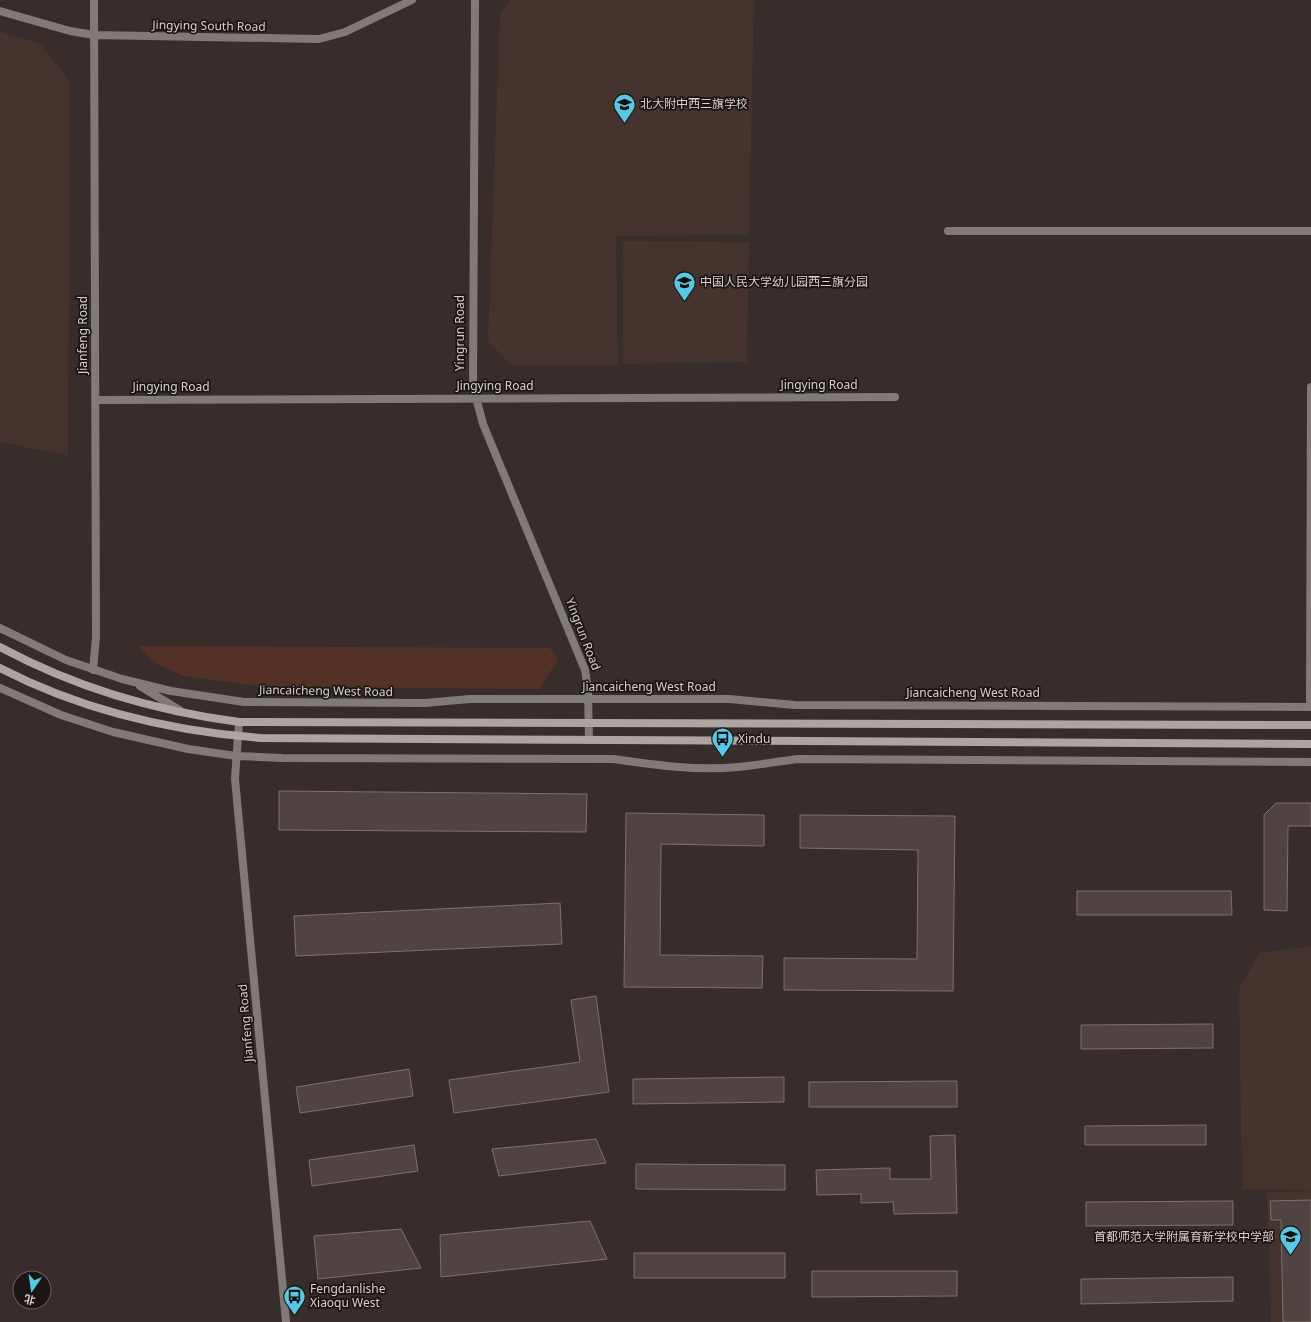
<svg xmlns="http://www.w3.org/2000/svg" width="1311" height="1322" font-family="'Noto Sans','Noto Sans SC',sans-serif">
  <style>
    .built { fill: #45332e }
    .green { fill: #543127 }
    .building { fill: #4f4441; stroke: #7e716e }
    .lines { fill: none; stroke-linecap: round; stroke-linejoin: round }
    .minor { stroke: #807a79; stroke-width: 8 }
    .tertiary { stroke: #807a79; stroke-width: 8 }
    .secondary { stroke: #aea5a2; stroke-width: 8 }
    .labels { text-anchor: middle; stroke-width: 3.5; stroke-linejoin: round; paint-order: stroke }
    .street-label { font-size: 12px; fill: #d7d0ce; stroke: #1b1615 }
    .poi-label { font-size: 12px; fill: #d7d0ce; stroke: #1b1615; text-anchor: start }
  </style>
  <rect width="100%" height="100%" fill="#372d2a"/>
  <!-- built -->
  <path class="built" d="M510 0H754L749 235 616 236 618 365H511L488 341 500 13Z
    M0 32 39 43 70 81 68 456 0 442Z
    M623 241 749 242 747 362 623 364Z
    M1311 946V1190H1242L1239 989 1259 953Z
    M1311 1191V1322H1271L1267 1192Z"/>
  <!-- green -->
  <path class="green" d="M138 646 550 648 558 660 539 689 268 687 183 676 155 663Z"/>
  <!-- building -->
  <path class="building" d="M279 791 587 794 586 832 279 830Z
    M1276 803H1311V826H1288L1287 911 1264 910V815Z
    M626 813 764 815V846L661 844 660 955 763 956 762 988 624 987Z
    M800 815 955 816 953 991 784 990V958L917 959 918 850 800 848Z
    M1077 891H1231L1232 915H1077Z
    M560 903 562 944 296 956 294 916Z
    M596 996 609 1092 454 1113 449 1080 580 1062 571 1000Z
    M1213 1024V1048L1081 1049V1025Z
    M409 1069 413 1096 300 1113 296 1087Z
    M784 1077V1102L633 1104V1079Z
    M957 1081V1107H809V1082Z
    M1206 1125V1145H1085V1126Z
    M955 1135 957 1213 894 1214 893 1202 861 1203V1194L817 1195 816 1170 890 1168V1179H931L930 1136Z
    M596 1139 606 1163 499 1176 492 1149Z
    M414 1145 418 1171 312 1186 309 1160Z
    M636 1164 785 1165V1190L636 1189Z
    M1311 1200V1322H1283L1281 1220H1271L1270 1201Z
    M1233 1201V1225L1086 1226V1202Z
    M590 1221 607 1259 441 1277 440 1235Z
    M401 1229 421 1268 318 1279 314 1236Z
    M634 1253H785V1278H634Z
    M812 1271H957V1296L812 1297Z
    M1233 1277V1301L1081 1304V1279Z"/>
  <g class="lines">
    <!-- minor -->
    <path class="minor" d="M948 231H1311
      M1310 707 1311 387
      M239 722 235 779 286 1322"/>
    <!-- tertiary -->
    <path class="tertiary" d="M475 0 473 386 483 424 585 670 588 689 589 740
      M0 11 70 31 94 35 319 39 345 32 412 0
      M95 400 895 397
      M0 628 66 660 122 679 171 691 244 702 425 703 470 699H729L795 705 1311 707
      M93 670 96 637 94 0
      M140 686 181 711
      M0 688 61 715 113 732 188 749 236 756 282 758 614 759C655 765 696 771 738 767 759 765 779 761 799 759L1311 762"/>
    <!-- secondary -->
    <path class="secondary" d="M0 647C74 687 156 711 239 722L1311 725
      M0 668C81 710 171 731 261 738L1311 744"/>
  </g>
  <!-- icons -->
  <defs>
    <symbol id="school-pin" viewBox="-11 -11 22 30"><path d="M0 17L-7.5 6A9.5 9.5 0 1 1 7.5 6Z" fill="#59c8e4" stroke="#1b1615"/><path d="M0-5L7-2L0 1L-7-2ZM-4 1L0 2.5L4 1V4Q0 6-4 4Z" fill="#111"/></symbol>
    <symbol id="bus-pin" viewBox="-11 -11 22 30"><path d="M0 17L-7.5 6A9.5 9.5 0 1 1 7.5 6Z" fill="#59c8e4" stroke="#1b1615"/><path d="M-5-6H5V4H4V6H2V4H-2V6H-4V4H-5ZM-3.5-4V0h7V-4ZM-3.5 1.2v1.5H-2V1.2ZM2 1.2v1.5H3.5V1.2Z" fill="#111"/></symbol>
  </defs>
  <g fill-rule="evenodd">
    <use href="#school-pin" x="612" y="92" width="25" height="34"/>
    <use href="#school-pin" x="672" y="270" width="25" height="34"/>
    <use href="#bus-pin" x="710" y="726" width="25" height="34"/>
    <use href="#school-pin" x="1278" y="1224" width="25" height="34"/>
    <use href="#bus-pin" x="282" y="1284" width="25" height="34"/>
  </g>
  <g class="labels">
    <!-- street labels -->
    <g class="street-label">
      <text transform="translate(209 26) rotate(1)" y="4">Jingying South Road</text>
      <text transform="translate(460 333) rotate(-90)" y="4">Yingrun Road</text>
      <text transform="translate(83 335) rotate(-90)" y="4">Jianfeng Road</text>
      <text x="819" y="389">Jingying Road</text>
      <text x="495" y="390">Jingying Road</text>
      <text x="171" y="391">Jingying Road</text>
      <text transform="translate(583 634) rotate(69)" y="4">Yingrun Road</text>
      <text x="649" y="691">Jiancaicheng West Road</text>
      <text transform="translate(326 691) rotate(1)" y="4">Jiancaicheng West Road</text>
      <text x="973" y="697">Jiancaicheng West Road</text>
      <text transform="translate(246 1023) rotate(-95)" y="4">Jianfeng Road</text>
    </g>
    <!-- poi labels -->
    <g class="poi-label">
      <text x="640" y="108">北大附中西三旗学校</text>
      <text x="700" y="286">中国人民大学幼儿园西三旗分园</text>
      <text x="738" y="743">Xindu</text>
      <text x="1274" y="1241" text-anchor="end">首都师范大学附属育新学校中学部</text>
      <text x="310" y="1293">Fengdanlishe<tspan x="310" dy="14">Xiaoqu West</tspan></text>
    </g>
  </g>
  <!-- north arrow -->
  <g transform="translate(32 1290) rotate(193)"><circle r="19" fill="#1b1615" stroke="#66605f"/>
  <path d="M0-3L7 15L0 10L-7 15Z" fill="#59c8e4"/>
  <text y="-6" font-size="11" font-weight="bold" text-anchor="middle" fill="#d7d0ce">北</text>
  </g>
</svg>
